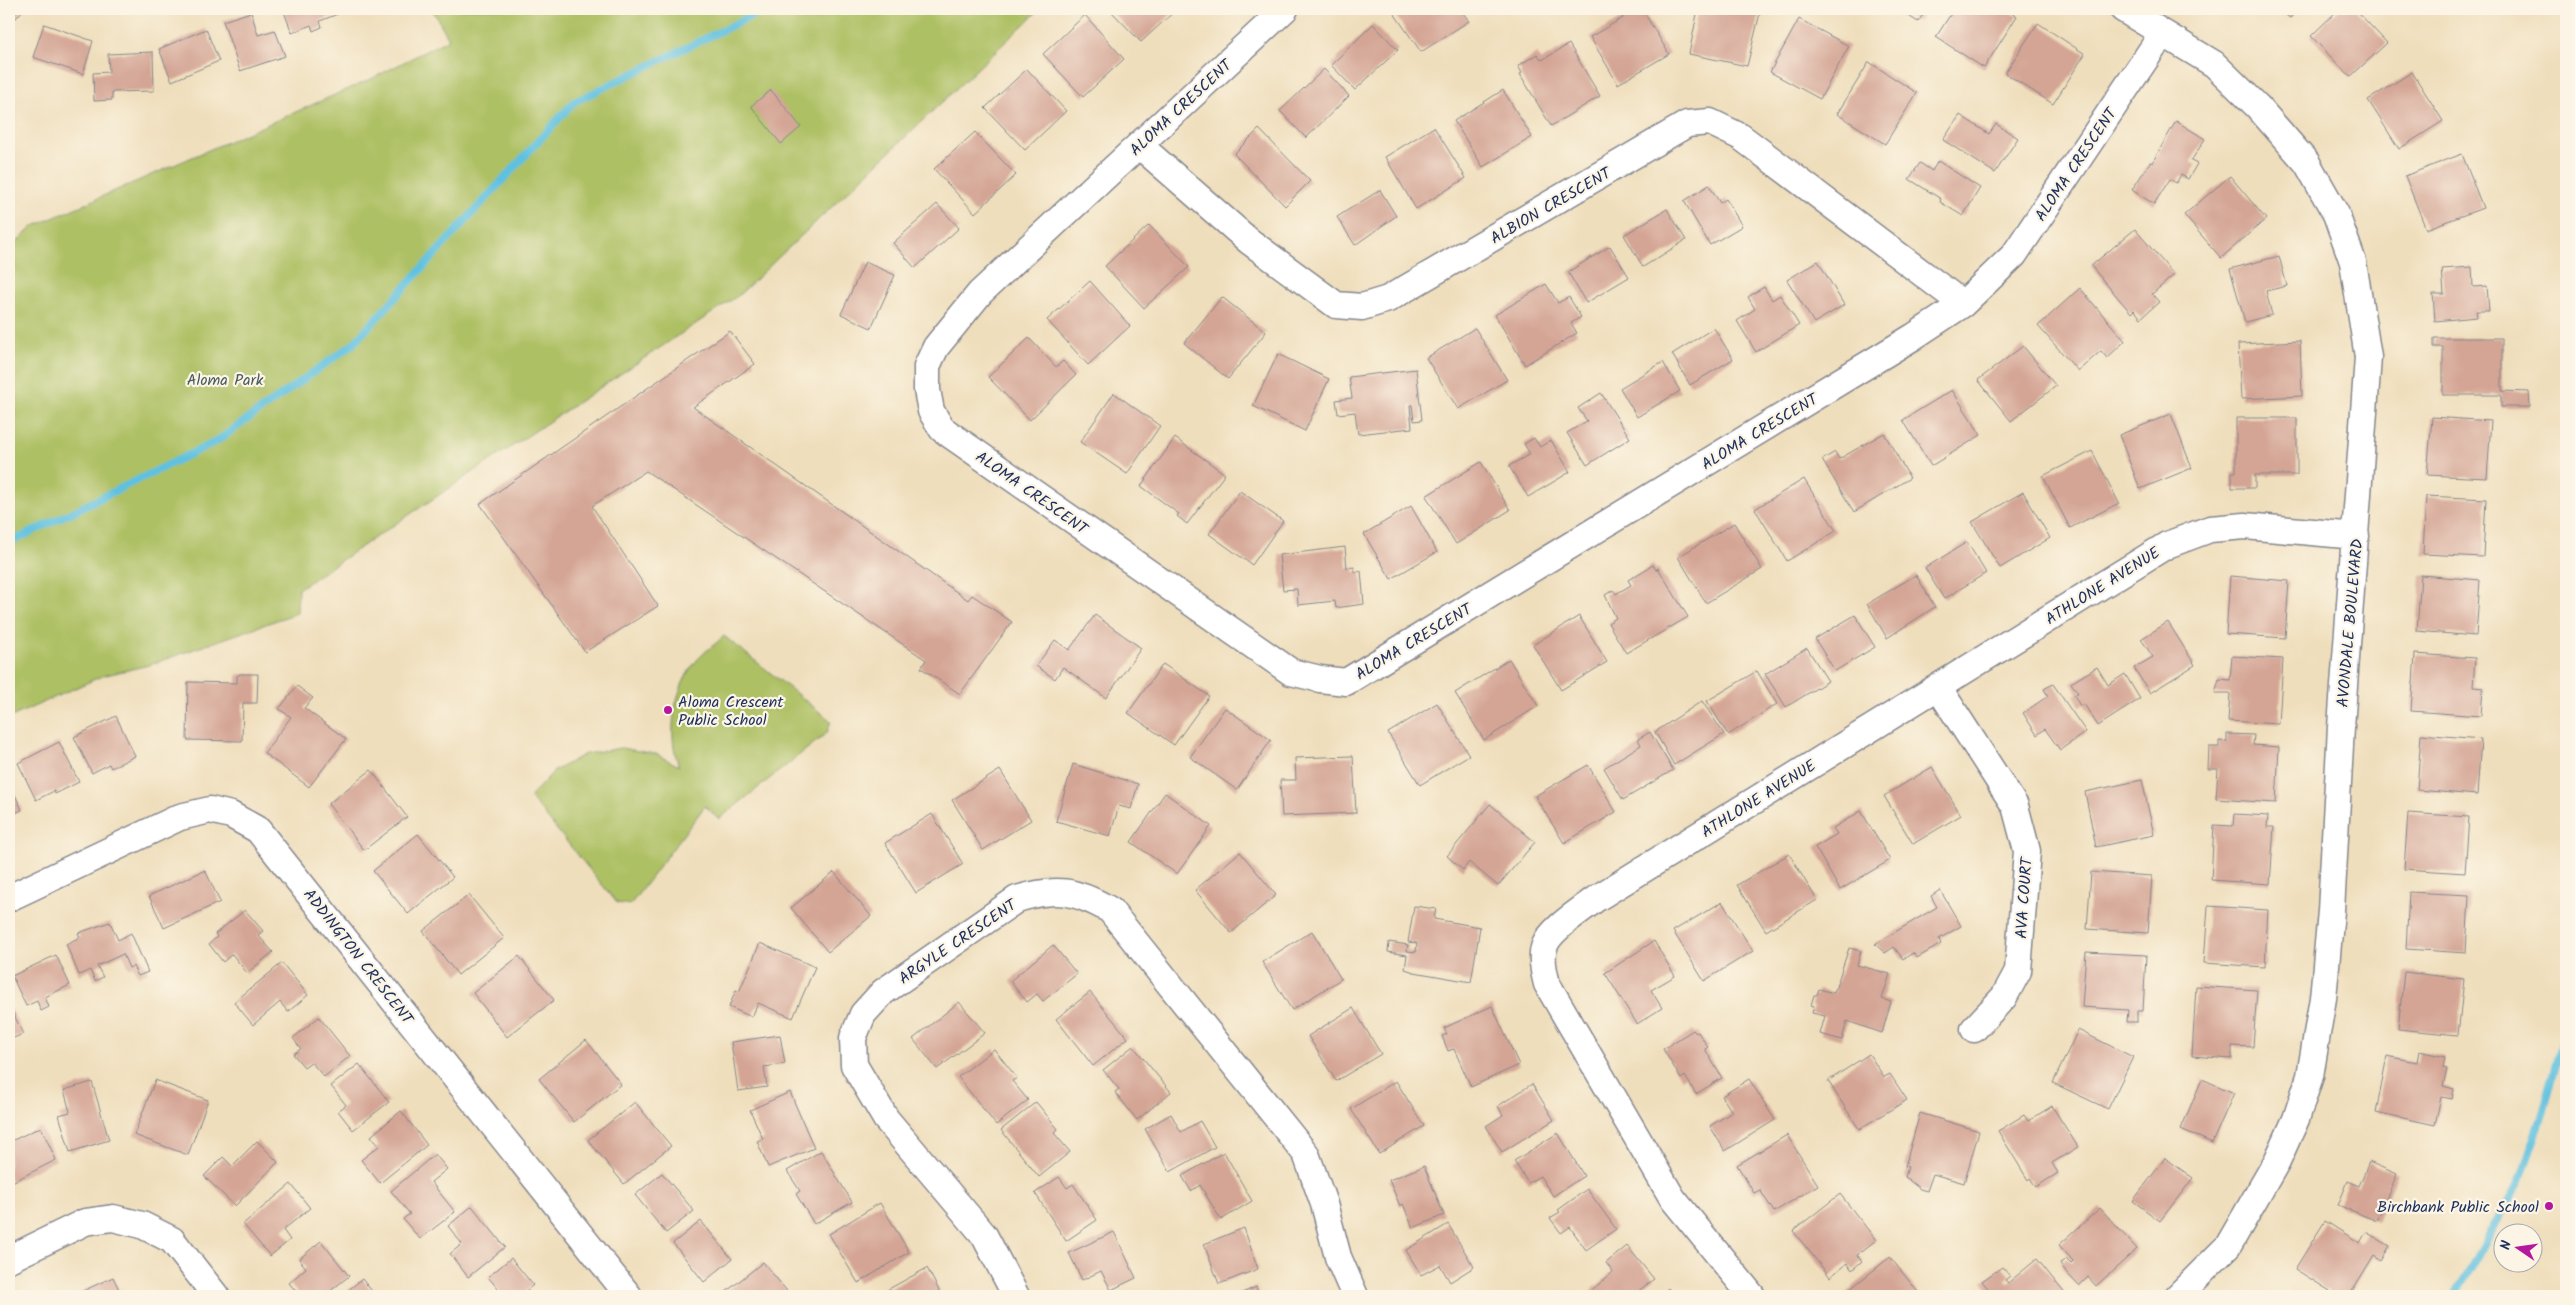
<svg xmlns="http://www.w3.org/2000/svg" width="2575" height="1305" font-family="Kalam,sans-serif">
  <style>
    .park { fill: #adc064; stroke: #647861 }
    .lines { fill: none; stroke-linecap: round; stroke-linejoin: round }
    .stream { stroke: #61c1df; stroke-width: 8 }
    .building { fill: #d4a595 }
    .minor-casing { stroke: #85868d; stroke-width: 29 }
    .minor { stroke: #fff; stroke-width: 26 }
    .poi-dot { fill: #b5179e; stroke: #fcf5e5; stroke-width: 2 }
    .labels { text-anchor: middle; stroke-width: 4.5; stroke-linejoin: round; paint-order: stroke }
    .street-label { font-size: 16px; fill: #1b2f5e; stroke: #fcf5e5 }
    .park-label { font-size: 16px; fill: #475a60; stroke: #fcf5e5 }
    .poi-label { font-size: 16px; fill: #1b2f5e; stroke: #fcf5e5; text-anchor: start }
  </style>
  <rect width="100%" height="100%" fill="#fcf5e5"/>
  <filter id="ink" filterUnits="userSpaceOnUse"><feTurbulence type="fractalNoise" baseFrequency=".02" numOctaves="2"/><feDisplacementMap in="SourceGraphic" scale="10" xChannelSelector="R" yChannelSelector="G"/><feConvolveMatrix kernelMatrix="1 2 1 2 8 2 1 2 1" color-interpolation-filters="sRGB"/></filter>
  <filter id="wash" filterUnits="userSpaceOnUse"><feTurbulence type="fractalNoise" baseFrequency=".0096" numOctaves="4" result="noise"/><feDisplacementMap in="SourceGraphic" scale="20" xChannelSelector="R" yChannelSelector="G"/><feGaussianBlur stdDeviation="1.12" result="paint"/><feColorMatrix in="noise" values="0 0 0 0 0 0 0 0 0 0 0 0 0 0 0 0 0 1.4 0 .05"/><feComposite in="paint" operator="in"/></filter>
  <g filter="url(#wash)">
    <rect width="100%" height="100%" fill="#efdebc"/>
    <!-- park -->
    <path class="park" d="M432 9H1040L739 295 298 589 297 613 149 665 102 676 9 718V250L32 227 369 80 449 39Z
      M724 636 831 721 827 733 719 819 705 806 630 905 617 903 530 797 554 771 585 754 621 748 656 754 679 766C666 733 674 686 698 659 705 651 716 644 724 636Z"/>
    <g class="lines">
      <!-- stream -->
      <path class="stream" d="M9 543 217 441 353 344 574 102 766 9
        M2454 1296 2519 1183 2543 1114 2562 1040 2566 1014"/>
    </g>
    <g id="blocks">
      <!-- building -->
      <path class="building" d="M9 9H24L9 26Z
        M283 9H338L340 13 320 21 322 27 313 31 311 25 292 33Z
        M1109 9H1177L1141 42Z
        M1391 9H1460L1469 21 1421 52Z
        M1618 9H1627L1630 14 1642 9 1669 54 1618 84 1590 37 1623 18Z
        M1698 9H1761L1747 66 1689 54Z
        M1898 9H1927L1918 22Z
        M1954 9H2006L2017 16 1984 68 1936 37Z
        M2278 9H2298L2290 18Z
        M2339 9H2355L2387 43 2350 77 2311 36Z
        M251 12 258 35 275 30 285 56 240 71 223 21Z
        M1085 15 1124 59 1083 97 1043 54Z
        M1799 19 1849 46 1820 99 1770 72Z
        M2038 23 2085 54 2053 104 2005 73Z
        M44 24 93 41 83 74 33 57Z
        M1373 24 1398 50 1355 90 1331 65Z
        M206 29 219 61 172 81 159 49Z
        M1569 44 1600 96 1551 126 1520 74 1522 73 1518 66 1537 54 1542 60Z
        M153 52 154 91 112 92V100L94 101 93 73 109 72 108 54Z
        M1869 62 1917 93 1885 144 1837 114Z
        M1027 69 1066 111 1025 150 985 108Z
        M1324 69 1349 96 1306 138 1280 111Z
        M2412 72 2443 121 2399 149 2368 100Z
        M771 90 801 127 781 144 751 106Z
        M1503 90 1532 137 1483 167 1454 121Z
        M1960 115 1989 134 1996 124 2018 138 1995 173 1943 140Z
        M2176 121 2205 139 2191 161 2197 164 2188 179 2181 175 2176 183 2170 179 2154 204 2132 190 2150 162 2152 163Z
        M1434 127 1466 178 1416 209 1385 157Z
        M1259 129 1310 181 1285 206 1234 154Z
        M975 132 1016 175 975 213 934 169Z
        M2462 154 2483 208 2426 229 2405 176Z
        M1938 161 1980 188 1963 216 1940 202 1941 199 1909 179 1920 163 1932 171Z
        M2230 176 2266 219 2221 258 2184 215Z
        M1709 185 1720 203 1726 199 1742 226 1710 245 1684 201Z
        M1380 190 1396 216 1355 245 1337 217Z
        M937 204 959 228 915 268 893 243Z
        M1667 209 1686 240 1643 267 1624 235Z
        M1149 225 1189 267 1144 308 1105 266Z
        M2135 229 2174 275 2152 294 2159 302 2141 318 2134 310 2131 313 2091 266Z
        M1610 246 1629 277 1586 303 1568 272Z
        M2279 256 2287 286 2266 291 2272 315 2245 322 2230 269Z
        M1818 261 1844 305 1814 323 1787 280Z
        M865 262 895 275 871 328 841 314Z
        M2472 267 2473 287 2487 286 2489 311H2476L2477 317 2435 321 2433 294H2444L2442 269Z
        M1090 281 1130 326 1088 365 1047 320Z
        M1546 284 1558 303 1569 297 1581 317 1571 323 1577 333 1525 365 1495 315Z
        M1764 287 1772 300 1780 295 1799 325 1756 352 1737 321 1755 309 1748 297Z
        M2080 288 2125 341 2107 358 2101 351 2078 371 2038 326Z
        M1222 297 1266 332 1228 379 1184 343Z
        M1475 328 1507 380 1458 409 1426 358Z
        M1714 328 1733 359 1690 385 1672 354Z
        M730 331 755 364 693 407 968 600 972 595 1012 622 960 694 921 668 926 660 646 471 592 506 658 606 585 652 480 504Z
        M1029 338 1056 367 1063 361 1076 375 1030 420 988 377Z
        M2434 338H2502V391L2529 392 2530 407H2501V395H2443V347H2434Z
        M2300 341 2302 396 2241 399 2238 344Z
        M2023 346 2056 386 2011 421 1978 380Z
        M1278 354 1329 379 1305 431 1253 406Z
        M1663 362 1680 391 1637 417 1620 388Z
        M1416 369 1422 420 1414 421 1412 405H1410L1412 428 1358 434 1355 412 1338 414 1336 400 1352 398 1349 377Z
        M1952 390 1981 435 1931 466 1903 420Z
        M1114 393 1160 426 1127 474 1080 442Z
        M1601 393 1630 438 1587 465 1567 433 1587 421 1578 408Z
        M2171 414 2192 468 2140 489 2119 435Z
        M2432 417 2491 421 2487 478 2427 475Z
        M2236 418H2297V475H2255V488H2232V472H2236Z
        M1884 433 1910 478 1854 512 1822 460 1835 452 1839 459Z
        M1175 438 1225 474 1187 524 1177 516 1179 514 1141 486Z
        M1534 438 1540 447 1551 440 1570 472 1528 497 1509 466 1530 454 1524 444Z
        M2092 451 2119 503 2070 528 2043 476Z
        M1481 462 1510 510 1456 544 1426 496Z
        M1804 479 1836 531 1787 561 1755 509Z
        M1240 491 1283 521 1252 565 1209 534Z
        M2023 492 2050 538 2000 568 1972 522Z
        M2426 496 2486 499 2483 557 2423 554Z
        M1411 506 1437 552 1391 579 1364 534Z
        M1734 523 1762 569 1706 603 1678 557Z
        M1967 542 1986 573 1944 599 1925 568Z
        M1345 547 1347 568 1354 567V572L1361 571 1364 604 1336 608 1335 601 1298 605 1297 589 1283 590 1279 555Z
        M1653 565 1656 570 1658 568 1688 617 1626 653 1608 623 1616 618 1605 595 1613 590 1616 594 1631 585 1628 580Z
        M1916 575 1935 607 1887 638 1867 604Z
        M2421 575 2480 580 2476 636 2417 631Z
        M2230 576 2289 581 2285 638 2226 634Z
        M1095 615 1141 648 1106 698 1063 667 1055 679 1036 666 1055 640 1069 650Z
        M1855 615 1875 647 1835 671 1815 639Z
        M1579 616 1607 662 1561 690 1533 645Z
        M2168 622 2195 665 2150 693 2134 668 2153 657 2141 639Z
        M1807 648 1828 681 1786 707 1765 674Z
        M2415 654 2475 658 2473 687 2483 688 2481 716 2411 711Z
        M2232 656 2283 659 2279 724 2228 721 2230 693H2215L2219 679 2230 680Z
        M1509 659 1538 706 1484 740 1455 693Z
        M1163 664 1209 696 1174 745 1128 713Z
        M2097 667 2108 685 2125 674 2140 699 2098 726 2084 704 2080 706 2074 695 2078 693 2071 683Z
        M1757 671 1777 704 1728 735 1707 701Z
        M240 674H258L257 703H243L242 741 187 740 188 682 237 683V676Z
        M2053 684 2086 732 2060 750 2045 729 2037 735 2023 713 2048 696 2044 689Z
        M297 686 313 698 304 708 346 739 309 787 264 753 291 717 279 709Z
        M1702 701 1724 734 1674 765 1655 732Z
        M1437 703 1469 755 1420 785 1388 733Z
        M1225 708 1271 740 1237 790 1190 757Z
        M116 716 135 756 111 768 109 764 92 773 74 737Z
        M1650 732 1673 770 1623 800 1604 768 1641 745 1638 739Z
        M2227 734 2254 735 2253 745 2279 747 2276 803 2216 799 2218 769H2208L2209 747H2219V741L2227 742Z
        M2421 734 2481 739 2477 795 2417 790Z
        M59 742 79 782 55 794 54 791 36 800 18 763Z
        M1353 756 1356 813 1282 816 1280 780H1296L1295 758Z
        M1073 764 1138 784 1131 809 1119 806 1110 836 1056 821Z
        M1588 765 1616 812 1564 843 1535 796Z
        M1932 767 1961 815 1913 844 1884 796Z
        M371 770 407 817 364 850 328 804Z
        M1000 770 1031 820 983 850 952 800Z
        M2142 780 2154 835 2096 847 2085 792Z
        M9 782 22 810 9 816Z
        M1165 793 1211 826 1177 874 1131 842Z
        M1490 804 1535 842 1498 886 1469 862 1463 870 1447 856Z
        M1861 811 1890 860 1840 890 1815 847 1837 834 1833 828Z
        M2408 813 2469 817 2465 873 2404 869Z
        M932 814 963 864 916 893 885 843Z
        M2234 814 2268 816 2267 827H2274L2270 884 2211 880 2214 825 2233 826Z
        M418 834 453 877 408 914 373 871Z
        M1240 852 1276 895 1231 933 1195 890Z
        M1789 854 1817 900 1766 931 1737 885Z
        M205 870 220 902 164 928 149 896Z
        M834 872 871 916 828 952 791 908Z
        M2091 872 2152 876 2148 933 2087 929Z
        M1940 890 1961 926 1939 939 1941 944 1917 958 1913 953 1903 959 1894 947 1885 953 1875 944 1937 907 1931 896Z
        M2409 892 2469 895 2466 953 2406 949Z
        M469 895 504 938 458 975 423 931Z
        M1722 902 1753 951 1704 981 1673 931Z
        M1414 906 1436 909 1434 919 1480 927 1471 982 1414 972 1405 969 1407 955 1388 952 1389 942 1408 945 1407 951 1416 952 1417 943 1408 942Z
        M2208 906 2268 910 2265 967 2204 963Z
        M245 910 263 931 258 935 273 952 247 973 232 954 223 962 209 944 217 937 215 934Z
        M110 922 118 940 131 933 148 972 138 976 133 966 129 968 123 954 97 966 103 977 95 981 90 970 79 975 66 944 80 937 78 933Z
        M1312 931 1341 979 1292 1010 1262 962Z
        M1654 941 1675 976 1651 990 1662 1008 1637 1024 1605 973Z
        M760 943 815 967 793 1018 758 1003 752 1017 729 1007 736 990 739 992Z
        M1053 945 1077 974 1043 1001 1037 994 1027 1002 1010 981Z
        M1849 948 1861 951 1857 965 1890 974 1882 999 1891 1002 1882 1033 1847 1021 1842 1040 1820 1034 1825 1016 1812 1013 1814 1006 1811 1005 1814 995H1817L1819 989 1834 993Z
        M2086 952 2146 955 2143 1011H2137V1022H2127L2128 1010 2082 1007Z
        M56 955 70 985 45 997 49 1007 41 1011 37 1001 26 1006 12 976Z
        M519 956 554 1000 507 1037 473 993Z
        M282 963 308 995 288 1012 280 1002 253 1025 234 1002Z
        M2404 972 2464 979 2458 1035 2398 1029Z
        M2196 986 2257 990 2253 1047 2232 1046V1059L2192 1056Z
        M1090 992 1128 1038 1093 1066 1056 1019Z
        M959 1002 985 1033 937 1069 913 1039Z
        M9 1004 23 1034 9 1040Z
        M1492 1006 1519 1065 1471 1087 1454 1049 1448 1051 1442 1036 1447 1034 1444 1028Z
        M1353 1008 1381 1054 1336 1081 1308 1036Z
        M319 1017 350 1056 324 1077 311 1062 304 1067 293 1054 301 1049 293 1038Z
        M1693 1030 1696 1033 1698 1032 1708 1047 1705 1049 1722 1078 1696 1094 1685 1076 1681 1079 1663 1049Z
        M2078 1030 2133 1057 2108 1109 2053 1083Z
        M780 1035 785 1064 764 1067 767 1087 738 1091 731 1042Z
        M586 1040 621 1084 574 1122 539 1079Z
        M1133 1046 1171 1092 1137 1120 1115 1092 1119 1089 1103 1070Z
        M994 1049 1017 1078 1012 1081 1028 1100 996 1125 958 1077Z
        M2419 1051 2445 1057 2443 1068 2447 1069 2443 1086 2454 1089 2452 1099 2441 1097 2435 1125 2376 1112 2387 1056 2417 1062Z
        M1869 1054 1884 1077 1890 1074 1907 1100 1859 1129 1828 1081Z
        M359 1064 389 1102 353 1130 338 1111 346 1105 331 1086Z
        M1749 1079 1775 1120 1725 1151 1710 1126 1732 1112 1722 1096Z
        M2202 1079 2234 1093 2212 1143 2181 1129Z
        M155 1080 208 1100 188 1155 134 1135Z
        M1396 1081 1424 1126 1379 1154 1351 1109Z
        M92 1082 109 1140 70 1152 59 1115 70 1112 64 1090Z
        M1532 1084 1554 1120 1502 1152 1486 1126 1503 1115 1498 1106Z
        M790 1092 814 1148 768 1167 757 1141 763 1139 750 1110Z
        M635 1102 671 1146 624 1184 588 1140Z
        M1036 1102 1058 1129 1054 1133 1070 1152 1039 1177 1001 1130Z
        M2052 1106 2078 1147 2052 1163 2058 1173 2036 1187 2030 1178 2028 1180 1998 1131 2024 1115 2028 1121Z
        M401 1111 427 1145 380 1183 361 1160 379 1146 371 1136Z
        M1920 1113 1979 1131 1964 1183 1933 1174 1927 1191 1920 1189 1905 1177 1908 1167 1905 1166Z
        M1171 1114 1181 1132 1200 1121 1215 1147 1170 1172 1145 1129Z
        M41 1127 56 1160 12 1182 9 1176V1142Z
        M1558 1133 1584 1176 1553 1196 1540 1176 1528 1183 1514 1161Z
        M1787 1135 1818 1185 1774 1212 1760 1190 1754 1193 1737 1165Z
        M257 1141 278 1162 235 1206 204 1176 223 1157 232 1166Z
        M821 1151 852 1202 814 1224 796 1194 800 1191 787 1171Z
        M1224 1152 1252 1201 1221 1220 1200 1185 1191 1191 1182 1176Z
        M435 1154 447 1169 431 1182 455 1212 420 1239 403 1219 410 1214 391 1191Z
        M2165 1158 2193 1178 2160 1221 2133 1201Z
        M2369 1162 2397 1174 2377 1221 2338 1205 2348 1181 2359 1186Z
        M1424 1166 1444 1215 1413 1228 1403 1204 1400 1206 1389 1180Z
        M662 1173 694 1211 666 1233 635 1195Z
        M1059 1177 1067 1188 1073 1184 1097 1220 1066 1241 1035 1193Z
        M291 1184 310 1208 283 1230 290 1240 270 1256 243 1224Z
        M1587 1189 1616 1229 1586 1250 1570 1227 1561 1233 1550 1218 1560 1212 1558 1210Z
        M1840 1194 1876 1240 1857 1255 1862 1261 1852 1270 1847 1263 1830 1277 1793 1231Z
        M880 1203 909 1252 858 1283 829 1234Z
        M472 1206 505 1247 468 1277 450 1254 462 1244 448 1226Z
        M2100 1208 2137 1249 2096 1286 2088 1277 2079 1286 2063 1269 2060 1263 2062 1262 2066 1258 2071 1263 2073 1261 2059 1245Z
        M701 1221 732 1259 704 1282 673 1243Z
        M2325 1221 2360 1243 2366 1232 2390 1246 2381 1260 2374 1255 2349 1296H2327L2330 1291 2295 1269Z
        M1448 1224 1474 1267 1450 1282 1440 1265 1421 1275 1406 1250Z
        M1244 1228 1258 1269 1219 1284 1204 1244Z
        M1114 1232 1136 1278 1111 1290 1101 1271 1082 1280 1069 1253Z
        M321 1241 349 1276 324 1296H300L289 1283 306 1268 299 1259Z
        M1627 1246 1654 1279 1632 1296H1587L1586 1295 1613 1272 1606 1263Z
        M1890 1257 1921 1296 1844 1294Z
        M511 1258 533 1285 520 1296H504L488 1277Z
        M2037 1259 2067 1296H1994L1982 1281 2002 1267 2010 1276 2005 1280 2008 1283Z
        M763 1262 791 1296H721Z
        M927 1268 942 1296H876Z
        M113 1277 122 1296H72Z
        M362 1279 376 1296H341Z
        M1256 1287 1260 1296H1235Z
        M1668 1288 1675 1296H1659Z"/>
    </g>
  </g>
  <g filter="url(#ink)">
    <use href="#blocks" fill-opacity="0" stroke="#85868d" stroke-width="1"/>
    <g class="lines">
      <defs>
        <path id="minor" d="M1285 9 980 293 936 347 927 366V390L931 411 942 429 1291 672 1320 679 1346 682 1913 337 1963 304 2014 255 2163 33
          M2123 9 2214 64 2258 107 2307 163 2336 214 2353 262 2368 357 2341 727 2331 911 2323 998 2310 1076 2296 1119 2277 1161 2228 1246 2178 1296
          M1139 145 1249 241 1336 305 1362 307 1388 299 1687 124 1710 122 1741 137 1963 304
          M1938 687 2015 806 2027 851 2018 971 2004 997 1974 1029
          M9 898 180 817 210 810 231 815 258 830 629 1296
          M9 1259 85 1222 113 1218 142 1225 172 1240 216 1296
          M1016 1296 984 1235 886 1119 854 1065 853 1038 863 1014 883 992 1017 899C1056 887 1075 890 1110 910L1306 1154 1324 1204 1338 1257 1355 1296
          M1752 1296 1673 1199 1547 984C1544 973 1540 956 1545 945 1551 929 1580 911 1594 900L2167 545 2210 529 2245 526 2356 536"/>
      </defs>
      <!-- minor casing -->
      <use href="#minor" class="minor-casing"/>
      <!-- minor -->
      <use href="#minor" class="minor"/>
    </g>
  </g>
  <!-- markers -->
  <g class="poi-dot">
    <circle cx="668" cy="710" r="5"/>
    <circle cx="2549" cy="1206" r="5"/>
  </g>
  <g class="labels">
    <!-- street labels -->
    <g class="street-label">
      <text transform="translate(1180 107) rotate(-43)" y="6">ALOMA CRESCENT</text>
      <text transform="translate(2075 164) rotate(-56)" y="6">ALOMA CRESCENT</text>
      <text transform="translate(1550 205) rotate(-30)" y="6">ALBION CRESCENT</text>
      <text transform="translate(1759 431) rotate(-31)" y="6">ALOMA CRESCENT</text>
      <text transform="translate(1032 492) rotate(35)" y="6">ALOMA CRESCENT</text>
      <text transform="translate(2102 585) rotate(-32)" y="6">ATHLONE AVENUE</text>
      <text transform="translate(2349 623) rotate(-85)" y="6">AVONDALE BOULEVARD</text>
      <text transform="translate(1413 641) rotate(-31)" y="6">ALOMA CRESCENT</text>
      <text transform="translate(1758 798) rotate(-32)" y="6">ATHLONE AVENUE</text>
      <text transform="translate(2023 898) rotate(-86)" y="6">AVA COURT</text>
      <text transform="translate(957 941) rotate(-34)" y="6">ARGYLE CRESCENT</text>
      <text transform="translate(359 956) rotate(52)" y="6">ADDINGTON CRESCENT</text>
    </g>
    <!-- park labels -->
    <g class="park-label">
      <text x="225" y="385">Aloma Park</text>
    </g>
    <!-- poi labels -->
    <g class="poi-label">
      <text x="678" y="707">Aloma Crescent<tspan x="678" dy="18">Public School</tspan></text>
      <text x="2539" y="1212" text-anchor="end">Birchbank Public School</text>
    </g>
  </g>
  <!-- margin -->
  <rect width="2575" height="1305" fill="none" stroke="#fcf5e5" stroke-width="30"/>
  <!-- north arrow -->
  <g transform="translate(2518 1248) rotate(283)"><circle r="24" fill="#fcf5e5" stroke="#a2a6af"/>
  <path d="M0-4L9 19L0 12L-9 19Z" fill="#b5179e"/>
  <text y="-8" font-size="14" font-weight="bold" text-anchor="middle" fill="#1b2f5e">N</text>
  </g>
</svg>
